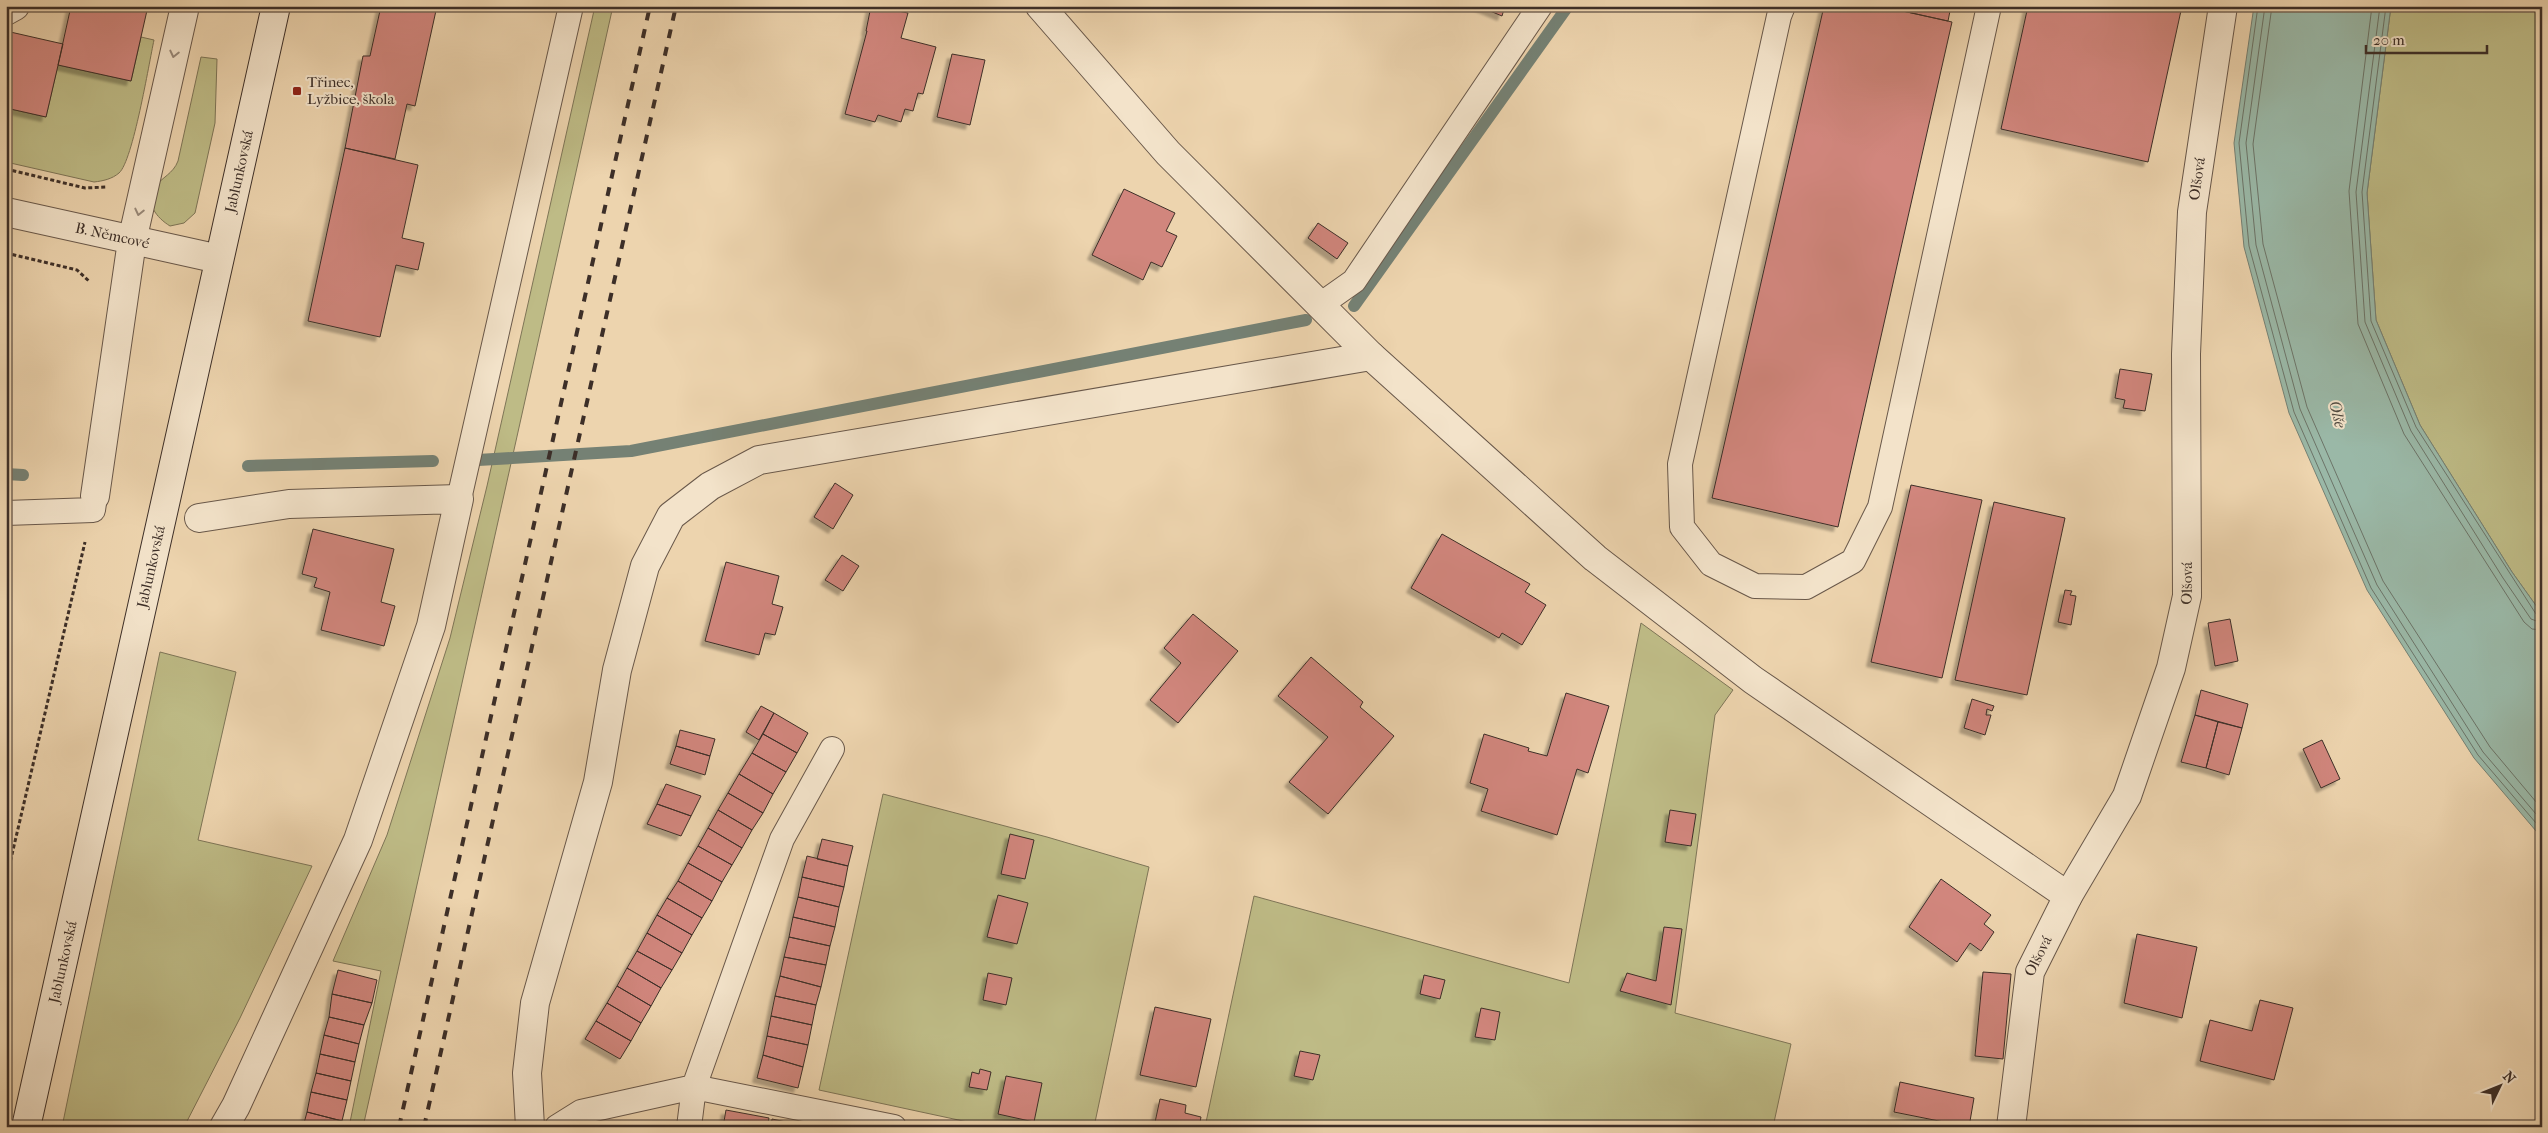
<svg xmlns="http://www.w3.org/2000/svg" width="2548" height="1133" font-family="'IM FELL French Canon',serif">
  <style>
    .green { fill: #bebb86; stroke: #7e7557 }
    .water { fill: #9ab8a7; stroke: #758174 }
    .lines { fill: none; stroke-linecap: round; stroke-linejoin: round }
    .shore { stroke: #6c7468; stroke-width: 1 }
    .stream { stroke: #758174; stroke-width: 12 }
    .building { fill: #d1867d; stroke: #3d2f28; filter: url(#shadow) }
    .service-casing { stroke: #69584a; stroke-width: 26 }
    .minor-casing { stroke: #69584a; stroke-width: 30 }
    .secondary-casing { stroke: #3d2f28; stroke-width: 30 }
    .path { stroke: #3d2f28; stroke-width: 3; stroke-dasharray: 4 2.5; stroke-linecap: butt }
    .service { stroke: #f3e3ca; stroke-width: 24 }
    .minor { stroke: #f3e3ca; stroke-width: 28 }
    .secondary { stroke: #f3e3ca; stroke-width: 28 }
    .rail { stroke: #3d2f28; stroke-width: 4; stroke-dasharray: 9 9; stroke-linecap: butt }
    .oneway { stroke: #988979 }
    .poi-dot { fill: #8f2418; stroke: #f3e3ca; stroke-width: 2 }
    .labels { text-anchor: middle; stroke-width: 4; stroke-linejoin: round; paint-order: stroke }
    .poi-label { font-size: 15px; fill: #3d2f28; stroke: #f3e3ca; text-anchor: start }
    .street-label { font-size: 15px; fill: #3d2f28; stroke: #f3e3ca }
    .water-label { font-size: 16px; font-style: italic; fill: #504a41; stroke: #f3e3ca }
  </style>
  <defs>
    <filter id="shadow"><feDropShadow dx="-4.5" dy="4.5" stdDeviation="1" flood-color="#0004"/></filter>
  </defs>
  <rect width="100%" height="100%" fill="#edd4ae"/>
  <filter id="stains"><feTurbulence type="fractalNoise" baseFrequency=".004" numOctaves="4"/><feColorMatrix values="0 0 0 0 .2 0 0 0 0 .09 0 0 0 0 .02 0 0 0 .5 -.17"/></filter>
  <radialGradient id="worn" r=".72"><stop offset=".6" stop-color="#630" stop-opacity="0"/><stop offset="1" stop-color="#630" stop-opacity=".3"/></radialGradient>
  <!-- green -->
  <path class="green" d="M595 6H613L363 1127H349L381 971 333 961 387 835 450 638 487 486Z
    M2391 6H2542V614L2512 572 2420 425 2376 320 2367 193Z
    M141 37 154 40C149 63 133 161 119 173 112 179 103 181 94 182L6 162V108L46 117 58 65 131 81Z
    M201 57 217 59 215 123 195 213 184 223 170 226C157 218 144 203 155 187 162 177 173 174 178 161Z
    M1641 623 1733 690 1715 715 1675 1013 1791 1044 1773 1127H1205L1254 896 1569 983Z
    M160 652 236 672 198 840 312 866 240 1018 184 1127H62Z
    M883 794 1047 837 1149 867 1094 1127H991L819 1090Z"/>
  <!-- water -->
  <path class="water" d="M2254 6H2391L2367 193 2376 320 2420 425 2512 572 2542 614V838L2474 758 2367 590 2289 413 2244 247 2234 143Z"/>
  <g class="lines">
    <!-- shore -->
    <path class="shore" d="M2258 6 2239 143 2249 246 2294 412 2371 588 2478 755 2542 830
      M2265 6 2246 143 2256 245 2300 409 2377 585 2483 752 2542 821
      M2272 6 2253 144 2263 244 2307 407 2383 581 2490 747 2542 809
      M2372 6 2349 191 2358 324 2404 434 2524 622 2532 629 2542 630
      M2380 6 2356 192 2365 322 2411 431 2503 578 2531 619 2542 623
      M2386 6 2362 192 2371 321 2416 427 2536 614 2542 617"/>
    <!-- stream -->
    <path class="stream" d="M1354 306 1568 6
      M478 460 631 451 1306 320
      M248 466 433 461
      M6 474 23 475"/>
  </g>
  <!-- building -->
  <path class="building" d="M71 6H148L131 81 58 65Z
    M381 6H437L415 106 407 104 395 159 345 148 363 56H370Z
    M871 6 908 13 901 38 936 47 923 94 918 93 913 111 905 109 901 122 878 115 875 122 845 114 867 31H866Z
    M1478 6H1505L1502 16Z
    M1824 6H1880L1952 22 1838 527 1712 498Z
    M1880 6H1951L1948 21Z
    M2028 6H2182L2148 162 2001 129Z
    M6 31 63 44 46 117 6 108Z
    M952 54 985 60 970 125 937 117Z
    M345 148 418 165 402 238 424 243 418 270 396 265 380 337 308 321Z
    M1124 189 1175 213 1166 231 1177 236 1162 267 1151 262 1143 280 1092 255Z
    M1318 223 1348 243 1337 259 1308 238Z
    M2120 369 2152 374 2145 411 2123 408 2125 400 2115 398Z
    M835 483 853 495 833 529 814 517Z
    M1911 485 1982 500 1942 678 1871 662Z
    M1994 502 2065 518 2027 695 1955 680Z
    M313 529 394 549 381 602 395 606 384 646 321 630 330 592 314 587 317 578 302 574Z
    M1442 534 1530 584 1525 592 1546 605 1522 645 1502 633 1499 638 1411 588Z
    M842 555 859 566 843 591 825 580Z
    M726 562 779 576 772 604 783 607 775 635 765 633 759 655 705 641Z
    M2065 590 2072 591 2070 595 2076 596 2071 625 2058 622Z
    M1193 614 1238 651 1178 723 1150 700 1181 663 1164 648Z
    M2230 619 2238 661 2215 666 2208 623Z
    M1311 657 1363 702 1360 707 1394 736 1328 814 1289 782 1328 737 1278 696Z
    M2201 690 2248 704 2242 728 2195 715Z
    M1566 693 1609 706 1588 773 1577 769 1557 835 1481 811 1488 789 1470 783 1484 734 1529 748 1528 751 1547 756Z
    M1972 699 1994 706 1992 711 1987 709 1986 715H1991L1985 735 1964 728Z
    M761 706 774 713 759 740 746 732Z
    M774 713 808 733 797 753 763 734Z
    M2195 715 2218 722 2206 768 2181 762Z
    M2218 722 2242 728 2229 775 2206 768Z
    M680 730 715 739 710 756 676 746Z
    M763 734 797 753 786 772 752 753Z
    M2322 740 2340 779 2321 788 2303 749Z
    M676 746 710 756 705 775 670 764Z
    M752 753 786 772 773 794 739 774Z
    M739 774 773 794 763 813 728 793Z
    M666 784 701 796 691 816 657 804Z
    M728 793 763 813 752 830 718 810Z
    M657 804 691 816 681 836 647 824Z
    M718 810 752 830 742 848 708 828Z
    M1670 810 1696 814 1691 846 1665 842Z
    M708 828 742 848 732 865 698 846Z
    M1010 834 1034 840 1025 879 1001 874Z
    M822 839 853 846 848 866 817 859Z
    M698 846 732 865 722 882 688 863Z
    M807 856 848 866 844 887 802 877Z
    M688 863 722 882 712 901 678 881Z
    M802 877 844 887 839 907 798 897Z
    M1941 879 1991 915 1984 924 1994 932 1981 951 1970 943 1957 962 1909 927Z
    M678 881 712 901 702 918 667 898Z
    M998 895 1028 903 1017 944 987 937Z
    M798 897 839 907 835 927 793 917Z
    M667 898 702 918 692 935 657 915Z
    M657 915 692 935 682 953 647 933Z
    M793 917 835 927 830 946 789 937Z
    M1664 927 1682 929 1671 1005 1620 991 1627 973 1656 981Z
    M647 933 682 953 672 970 637 951Z
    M2137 934 2197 947 2182 1018 2124 1003Z
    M789 937 830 946 826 965 784 957Z
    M637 951 672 970 661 988 627 968Z
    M784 957 826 965 821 987 780 976Z
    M627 968 661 988 651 1006 617 986Z
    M338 970 377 980 372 1003 332 994Z
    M1983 972 2011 974 2003 1059 1975 1056Z
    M988 973 1012 978 1006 1005 983 1000Z
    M1424 975 1445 980 1440 999 1420 994Z
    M780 976 821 987 816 1005 775 996Z
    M617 986 651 1006 641 1023 607 1003Z
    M332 994 372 1003 364 1025 329 1017Z
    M775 996 816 1005 812 1025 771 1016Z
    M2260 1000 2293 1008 2274 1080 2200 1061 2210 1020 2252 1031Z
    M607 1003 641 1023 631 1041 596 1021Z
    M1155 1007 1211 1019 1196 1087 1140 1075Z
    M1481 1008 1500 1012 1495 1040 1475 1037Z
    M771 1016 812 1025 808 1045 767 1036Z
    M329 1017 364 1025 359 1044 324 1035Z
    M596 1021 631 1041 620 1059 585 1039Z
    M324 1035 359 1044 355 1062 320 1054Z
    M767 1036 808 1045 803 1067 763 1055Z
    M1300 1051 1320 1055 1313 1080 1294 1076Z
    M320 1054 355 1062 351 1081 316 1073Z
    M763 1055 803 1067 798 1088 757 1078Z
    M980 1069 991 1072 987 1090 969 1087 972 1072 979 1074Z
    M316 1073 351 1081 347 1100 311 1092Z
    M1006 1076 1042 1083 1034 1122 998 1114Z
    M1900 1082 1974 1098 1969 1127 1894 1112Z
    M311 1092 347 1100 342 1121 307 1112Z
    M1160 1099 1186 1105 1185 1113 1201 1117 1199 1127H1154Z
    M726 1110 769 1118 767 1127H723Z
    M307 1112 342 1121 341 1127H303Z
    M772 1119 810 1127H771Z"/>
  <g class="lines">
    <defs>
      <path id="service" d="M1783 6 1779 16 1680 464 1682 527 1711 564 1755 586 1806 587 1853 561 1880 507 1989 6
        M1320 305 1354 281 1540 6
        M459 499 571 6
        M6 513 93 510 95 496
        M832 749 782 839 694 1087 894 1127
        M557 1127 581 1112 694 1087 689 1127"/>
      <g id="minor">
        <path d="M1040 6 1168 153 1371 356"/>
        <path d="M6 11 15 6"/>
        <path id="s1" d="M6 212 219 259"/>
        <path d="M95 496 132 241 185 6"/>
        <path d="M199 518 289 504 459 499 431 626 358 840 236 1106 224 1127"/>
        <path d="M530 1127 527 1073 535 1003 598 782 617 670 645 566 671 516 710 486 759 460 1371 356 1595 558 1753 680 2068 896"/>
        <path id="s2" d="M2011 1127 2030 972 2068 896 2127 796 2171 668 2187 596 2186 354 2192 212 2223 6"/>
      </g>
      <g id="secondary">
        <path id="s3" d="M26 1127 276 6"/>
      </g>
    </defs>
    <!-- service casing -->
    <use href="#service" class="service-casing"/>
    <!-- minor casing -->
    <use href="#minor" class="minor-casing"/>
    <!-- secondary casing -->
    <use href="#secondary" class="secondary-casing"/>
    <!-- path -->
    <path class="path" d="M6 169 85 188 107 187
      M6 253 77 270 90 282
      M6 880 85 542"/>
    <!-- service -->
    <use href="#service" class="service"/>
    <!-- minor -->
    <use href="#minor" class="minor"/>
    <!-- secondary -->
    <use href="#secondary" class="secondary"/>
    <!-- rail -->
    <path class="rail" d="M399 1127 650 6
      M424 1127 676 6"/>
  </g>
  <!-- one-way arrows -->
  <defs><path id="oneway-chevron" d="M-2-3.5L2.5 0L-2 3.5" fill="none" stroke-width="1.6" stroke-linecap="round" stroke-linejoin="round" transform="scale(1.25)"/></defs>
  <g class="oneway">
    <use href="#oneway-chevron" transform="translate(174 54) rotate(103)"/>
    <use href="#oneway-chevron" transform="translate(139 212) rotate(103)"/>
  </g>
  <!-- markers -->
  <rect class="poi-dot" x="292" y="86" width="10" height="10" rx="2.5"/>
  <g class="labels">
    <!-- poi labels -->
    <g class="poi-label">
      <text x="307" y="87">Třinec,<tspan x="307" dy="17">Lyžbice, škola</tspan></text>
    </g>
    <!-- street labels -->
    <g class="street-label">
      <text dy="5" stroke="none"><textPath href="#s3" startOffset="979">Jablunkovská</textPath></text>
      <text dy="5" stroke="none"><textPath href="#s2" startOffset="984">Olšová</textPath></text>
      <text dy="5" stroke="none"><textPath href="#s1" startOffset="109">B. Němcové</textPath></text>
      <text dy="5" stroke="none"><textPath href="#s3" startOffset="574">Jablunkovská</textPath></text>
      <text dy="5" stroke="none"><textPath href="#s2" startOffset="579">Olšová</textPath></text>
      <text dy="5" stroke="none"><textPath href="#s2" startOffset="174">Olšová</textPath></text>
      <text dy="5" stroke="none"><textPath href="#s3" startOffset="169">Jablunkovská</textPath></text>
    </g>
    <!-- water labels -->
    <g class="water-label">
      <text transform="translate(2338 414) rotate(75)" y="6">Olše</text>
    </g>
  </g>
  <!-- margin -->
  <rect width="2548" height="1133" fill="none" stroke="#edd4ae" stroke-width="25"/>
  <rect x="8" y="8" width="2533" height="1118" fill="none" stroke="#3d2f28" stroke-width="2.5"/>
  <rect x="12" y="12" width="2523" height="1108" fill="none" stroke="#3d2f28"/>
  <!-- north arrow -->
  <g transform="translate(2500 1086) rotate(47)" stroke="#f3e3ca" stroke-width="4" paint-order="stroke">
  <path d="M0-4L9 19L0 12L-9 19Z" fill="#3d2f28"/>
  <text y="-8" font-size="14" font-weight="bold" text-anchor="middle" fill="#3d2f28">N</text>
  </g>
  <!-- scale -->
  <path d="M2366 45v8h121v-8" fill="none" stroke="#3d2f28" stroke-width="2.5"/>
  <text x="2373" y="45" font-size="15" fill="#3d2f28" stroke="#f3e3ca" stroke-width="4" paint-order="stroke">20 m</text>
  <rect width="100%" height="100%" filter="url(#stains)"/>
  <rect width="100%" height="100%" fill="url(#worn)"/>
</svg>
